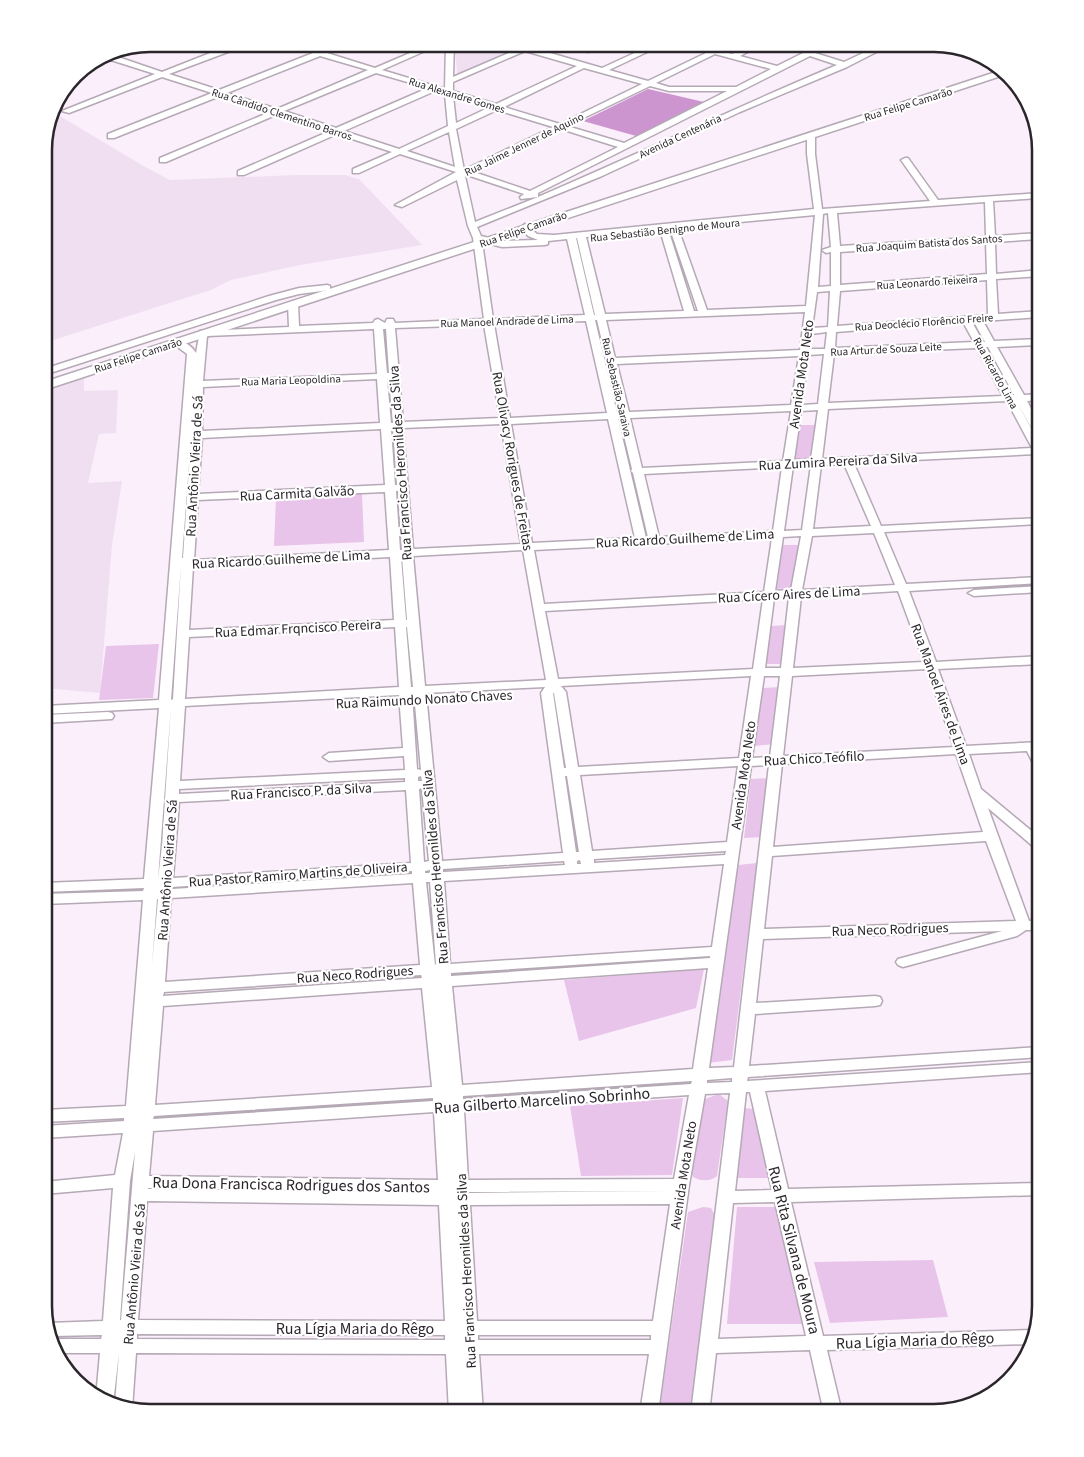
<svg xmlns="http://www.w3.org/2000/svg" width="1084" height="1457" font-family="'Source Sans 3',sans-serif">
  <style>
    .built { fill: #f0dff1 }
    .green { fill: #e8c3ea }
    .water { fill: #cd95d0 }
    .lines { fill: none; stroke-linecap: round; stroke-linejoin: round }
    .minor-casing { stroke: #b4a9b4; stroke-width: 3 }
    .major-casing { stroke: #b4a9b4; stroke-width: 3 }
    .minor { fill: #fff; fill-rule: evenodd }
    .major { fill: #fff; fill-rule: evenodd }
    .labels { text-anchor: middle; stroke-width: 4.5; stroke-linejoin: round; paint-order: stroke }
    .far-street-label { font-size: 11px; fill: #2b262b; stroke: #fff }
    .street-label { font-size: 14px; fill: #2b262b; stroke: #fff }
    .near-street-label { font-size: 16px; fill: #2b262b; stroke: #fff }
    .rim { fill: none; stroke: #2b262b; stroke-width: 2.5 }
  </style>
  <rect width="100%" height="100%" fill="#fbeffc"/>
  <!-- built -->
  <path class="built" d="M455 44H499L515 49 457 74Z
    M53 112 147 168 170 180 296 175H345L354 178 359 179 422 245 300 265 231 280 211 290 179 300 44 343V143Z
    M84 378V391L118 390 116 433 99 434 88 483 122 481 112 545 100 693 44 688V391Z"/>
  <!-- green -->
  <path class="green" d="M799 425H816L811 460H791Z
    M362 494 364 542 274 546 276 498Z
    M781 545H799L792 588 777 589Z
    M787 625 781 664H766L771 626Z
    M159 644 153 698 99 700 106 646Z
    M780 687 774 744 754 746 763 688Z
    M770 778 764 837 744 838 751 779Z
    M757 863 732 1060 707 1063 738 865Z
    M704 969 696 1008 579 1041 564 980Z
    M719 1094 728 1101 717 1176C710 1182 700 1181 693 1177L691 1171 702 1100Z
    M683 1098 672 1175 581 1176 570 1106Z
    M744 1108 753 1109 770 1178H737Z
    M703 1207 711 1208 715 1215 714 1226 692 1413H659L688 1212Z
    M737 1207H776L803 1324H727Z
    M933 1260 948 1317 830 1323 814 1262Z"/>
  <!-- water -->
  <path class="water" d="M648 89 704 102 636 136 583 121Z"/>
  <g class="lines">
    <defs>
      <path id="minor" d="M244 44H297L320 51 337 44H347L327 53 375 68 431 44H441L382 70 445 89 446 44H454L453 77 518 49 504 44 526 46 602 68 654 44H664L609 70 648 81 708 52 681 44H693L732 54 754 44H763L740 56 777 66 821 44H831L815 53 844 62 882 44H892L847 67 740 112 602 176 477 227 481 236 502 241 538 240 528 236 521 227 525 224 537 234 554 235 814 209 807 154V135L811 133 815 135V154L822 209 930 201 901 160 905 158H908L938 200 1040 193V198L993 201 995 236 1040 233V239L995 242 996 274 1040 270V276L996 279 998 314 1040 311V317L983 321 994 341 1040 339V345L997 347 1024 395 1040 394V400L1027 401 1040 425V437L1035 434 1016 401 1040 444V456L1036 454 852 463 855 466 881 526 1040 518V524L884 532 906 584 1040 577V583L909 591 936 662 1040 656V664L938 669 966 746 1040 742V766L1032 761 1027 751 969 754 981 789 1040 838V849L1035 848 988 808 1029 921 1040 920V930H1026L1017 936 903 967 898 965 896 962 898 959 1002 931 763 939 756 1003 875 996 880 997 882 1001 880 1005 875 1006 755 1014 749 1066 1040 1047V1057L748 1077 747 1081 1040 1062V1072L765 1091 788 1189 1040 1183V1195L791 1202 823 1336 1032 1330 1034 1331 1030 1344 827 1350 842 1413H824L810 1350 716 1353 709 1413H691L730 1093 705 1094 689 1185 658 1413H640L649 1354H479L483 1413H449L446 1354 136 1353 132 1409 115 1404 119 1353 113 1404 96 1398 100 1353H56L54 1339H101L102 1335 52 1336 48 1323 103 1321 113 1188 44 1194V1182L115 1175 123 1133 44 1138V1126L124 1121V1118L44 1122V1110L126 1106 143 900 44 904V894L143 891 144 888 44 892V883L144 879 159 708 44 714V706L159 700 187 354 171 342 176 339C184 341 192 346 196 353L200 331 289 327 288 304 293 301 298 304 299 326 373 323 375 320 378 319 385 323 387 319H393L395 323 484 319 473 238 468 226 457 180 402 207 395 205 456 172 400 154 359 173H353V169L392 152 337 134 244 175H238V171L330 131 278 114 166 162H160V158L270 112 220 96 114 138H108V134L212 93 162 77 69 113 62 111 155 74 114 61 99 59 104 55 118 57 162 72 223 48ZM290 46 313 53 219 90 169 74 228 52 244 48ZM525 51 577 66 496 104 453 91V82ZM715 54 771 69 736 87H669L656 83ZM320 56 368 70 277 109 227 93ZM810 56 837 65C737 107 638 154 538 197V193ZM584 68 642 84 560 124 504 107ZM376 73 428 88 336 128 284 111ZM650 86 669 91H727L624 143 567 126ZM435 91 445 94 448 126 399 149 344 131ZM453 96 490 107 456 123ZM497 110 553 127 464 170 456 129ZM561 129 618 147 530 191 474 172ZM449 132 455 167 407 151ZM467 175 524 194 520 197 521 199 538 197 475 222 465 176ZM985 202 986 237 840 246 837 213ZM828 213 831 247 822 250 826 253 831 252V286L818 287 823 214ZM815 215 806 306 707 310 678 228ZM668 229H670L698 311H694ZM660 230 684 311 605 314 586 237ZM576 238H577L595 315H594ZM567 239 585 315 493 319 482 242 502 247 545 245 548 244V241ZM986 242 987 274 840 285V252ZM987 280 988 315 837 326 840 291ZM830 291 828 327 812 328 817 292ZM805 312 800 350 615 358 606 320ZM595 320H597L619 413H617ZM586 321 607 413 510 418 494 324ZM963 322 974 342 835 348 836 332ZM972 322H974L985 342H983ZM484 325 500 418 403 422 395 328ZM374 329 377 374 203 381 207 336ZM383 329H386L389 373H387ZM827 332 825 349H809L811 334ZM986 347H988L1014 395H1013ZM977 348 1003 396 828 403 834 354ZM824 354 818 404 802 405 808 355ZM799 356 791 405 629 412 617 364ZM377 379 380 423 202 431 203 387ZM387 379H389L393 423H391ZM1007 401 1032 448 822 459 828 409ZM818 410 811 459 794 460 801 411ZM791 411 783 461 642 468 630 418ZM608 419 635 538 532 543 511 424ZM618 419H620L632 469 631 471 633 473 648 537 646 538ZM501 424 521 544 413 549 403 428ZM381 429 385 485 198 494 202 438ZM391 429H393L397 485H395ZM191 438 183 558H182ZM847 464 845 466 871 526 813 529 821 465ZM811 465 802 530 784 531 793 466ZM782 467 773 531 659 537 644 474ZM396 491H398L402 550H400ZM385 492 389 550 194 560 198 500ZM874 533 895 585 802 590 812 536ZM801 536 791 590 775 591 783 537ZM772 538 764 592 544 604 534 550ZM523 550 546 680 425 686 413 556ZM390 557 394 620 189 630 193 567ZM401 557H402L407 620H406ZM181 565 173 699 171 700ZM898 591 924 662 793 668 801 597ZM789 597 781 668H765L774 598ZM763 599 753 669 558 679 545 611ZM395 627 399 687 185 699 189 637ZM406 627H407L413 687H411ZM927 669 954 747 783 756 792 676ZM751 676 739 758 578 767 566 692 561 686ZM764 676H780L770 757 752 758ZM545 687 541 693 563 853 442 861 426 693ZM553 693H554L566 768H564ZM412 694H414L421 770 417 769ZM399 695 403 748 329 753 323 757 329 761 404 756 405 770 180 781 185 706ZM171 707 162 846 158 879ZM956 754 983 832 773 847 782 764ZM769 765 734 1067 709 1068 751 766ZM738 766 727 842 592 851 580 775ZM421 776 422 781H418V777ZM565 776H567L579 852H576ZM405 778V782L179 794V789ZM422 788 429 861 424 862 419 789ZM406 790 411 863 173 878 179 802ZM986 841 1016 921 764 929 772 856ZM726 851 725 855 594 863V859ZM580 860 581 864H577V861ZM564 861 565 865 443 872V869ZM724 864 712 947 450 964 444 881ZM430 870V873H425V871ZM412 871V874L172 889V887ZM426 882H430L436 964 435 965ZM413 883 420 965 165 982 171 898ZM157 899H158L152 965ZM710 956V958L451 976V973ZM708 968 693 1069 462 1085 452 986ZM421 975 422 978 163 996 164 992ZM422 988 432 1087 155 1105 163 1006ZM732 1078V1082L707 1083V1080ZM692 1081 691 1084 463 1099V1096ZM746 1092H750L772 1190 735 1191ZM689 1095 674 1179 468 1180 464 1110ZM433 1098V1101L153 1119 154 1116ZM434 1112 438 1180 149 1176 153 1131ZM135 1152 121 1320H120L130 1181ZM148 1188 438 1192 148 1189ZM672 1191 469 1193V1192ZM147 1201 439 1205 445 1321 138 1320ZM775 1202 806 1336 718 1339 733 1203ZM670 1204 653 1321H477L470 1205ZM137 1334 445 1335V1340L137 1339ZM478 1335H651V1340H478Z
        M593 44H603L588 52 581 50Z
        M327 285 330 286V290L299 294 276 300 44 375V369L269 296 299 288Z
        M1040 586V592L974 596 968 593 974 590Z
        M108 712 112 713 114 716 112 719 44 723V715Z"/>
      <path id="major" d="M999 71 1004 75 44 390V382Z"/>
    </defs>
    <!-- minor casing -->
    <use href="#minor" class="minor-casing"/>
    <!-- major casing -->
    <use href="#major" class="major-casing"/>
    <!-- minor -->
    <use href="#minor" class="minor"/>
    <!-- major -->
    <use href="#major" class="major"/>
  </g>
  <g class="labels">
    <!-- far-street labels -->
    <g class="far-street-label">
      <text transform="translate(457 95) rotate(17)" y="4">Rua Alexandre Gomes</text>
      <text transform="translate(908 104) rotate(-17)" y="4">Rua Felipe Camarão</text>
      <text transform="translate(282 114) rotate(18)" y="4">Rua Cândido Clementino Barros</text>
      <text transform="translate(680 136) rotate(-25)" y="4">Avenida Centenária</text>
      <text transform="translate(524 144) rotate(-26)" y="4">Rua Jaime Jenner de Aquino</text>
      <text transform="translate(523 229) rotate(-19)" y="4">Rua Felipe Camarão</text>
      <text transform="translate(665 230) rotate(-6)" y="4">Rua Sebastião Benigno de Moura</text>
      <text transform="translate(929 243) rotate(-4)" y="4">Rua Joaquim Batista dos Santos</text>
      <text transform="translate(927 282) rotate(-4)" y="4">Rua Leonardo Teixeira</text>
      <text transform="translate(507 321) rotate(-2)" y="4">Rua Manoel Andrade de Lima</text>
      <text transform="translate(924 322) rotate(-4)" y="4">Rua Deoclécio Florêncio Freire</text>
      <text transform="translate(886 349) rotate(-3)" y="4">Rua Artur de Souza Leite</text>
      <text transform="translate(138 355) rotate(-18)" y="4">Rua Felipe Camarão</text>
      <text transform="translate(996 373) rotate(61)" y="4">Rua Ricardo Lima</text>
      <text transform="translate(291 380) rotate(-2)" y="4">Rua Maria Leopoldina</text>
      <text transform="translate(617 387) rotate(77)" y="4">Rua Sebastião Saraiva</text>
    </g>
    <!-- street labels -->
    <g class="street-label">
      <text transform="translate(801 374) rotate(-82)" y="5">Avenida Mota Neto</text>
      <text transform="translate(513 461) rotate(80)" y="5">Rua Olivacy Rorigues de Freitas</text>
      <text transform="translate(838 461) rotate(-3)" y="5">Rua Zumira Pereira da Silva</text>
      <text transform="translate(400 463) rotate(-94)" y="5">Rua Francisco Heronildes da Silva</text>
      <text transform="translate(194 466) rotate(-87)" y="5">Rua Antônio Vieira de Sá</text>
      <text transform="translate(297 493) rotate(-3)" y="5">Rua Carmita Galvão</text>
      <text transform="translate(685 538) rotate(-3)" y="5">Rua Ricardo Guilheme de Lima</text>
      <text transform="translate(281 559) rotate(-3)" y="5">Rua Ricardo Guilheme de Lima</text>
      <text transform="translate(789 594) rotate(-3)" y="5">Rua Cícero Aires de Lima</text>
      <text transform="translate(298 628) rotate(-3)" y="5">Rua Edmar Frqncisco Pereira</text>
      <text transform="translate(941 694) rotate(70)" y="5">Rua Manoel Aires de Lima</text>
      <text transform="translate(424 699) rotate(-3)" y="5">Rua Raimundo Nonato Chaves</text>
      <text transform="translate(814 758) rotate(-3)" y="5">Rua Chico Teófilo</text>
      <text transform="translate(743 775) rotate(-82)" y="5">Avenida Mota Neto</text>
      <text transform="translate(301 791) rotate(-3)" y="5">Rua Francisco P. da Silva</text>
      <text transform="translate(435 867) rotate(-95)" y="5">Rua Francisco Heronildes da Silva</text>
      <text transform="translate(167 870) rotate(-86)" y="5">Rua Antônio Vieira de Sá</text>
      <text transform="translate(298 874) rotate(-4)" y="5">Rua Pastor Ramiro Martins de Oliveira</text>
      <text transform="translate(890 929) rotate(-2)" y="5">Rua Neco Rodrigues</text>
      <text transform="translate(355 974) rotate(-4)" y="5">Rua Neco Rodrigues</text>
      <text transform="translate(683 1175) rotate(-81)" y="5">Avenida Mota Neto</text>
      <text transform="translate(466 1271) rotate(-93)" y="5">Rua Francisco Heronildes da Silva</text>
      <text transform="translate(134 1274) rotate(-85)" y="5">Rua Antônio Vieira de Sá</text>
    </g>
    <!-- near-street labels -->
    <g class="near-street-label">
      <text transform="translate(542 1100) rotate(-4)" y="6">Rua Gilberto Marcelino Sobrinho</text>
      <text transform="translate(291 1184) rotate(1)" y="6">Rua Dona Francisca Rodrigues dos Santos</text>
      <text transform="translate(795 1250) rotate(76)" y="6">Rua Rita Silvana de Moura</text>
      <text x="355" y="1334">Rua Lígia Maria do Rêgo</text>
      <text transform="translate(915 1340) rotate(-2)" y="6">Rua Lígia Maria do Rêgo</text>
    </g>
  </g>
  <!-- crop -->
  <path d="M0 0H1084V1457H0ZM150 52H934A98 98 0 0 1 1032 150V1306A98 98 0 0 1 934 1404H150A98 98 0 0 1 52 1306V150A98 98 0 0 1 150 52Z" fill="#fff" fill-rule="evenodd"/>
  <path class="rim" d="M150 52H934A98 98 0 0 1 1032 150V1306A98 98 0 0 1 934 1404H150A98 98 0 0 1 52 1306V150A98 98 0 0 1 150 52Z"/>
</svg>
